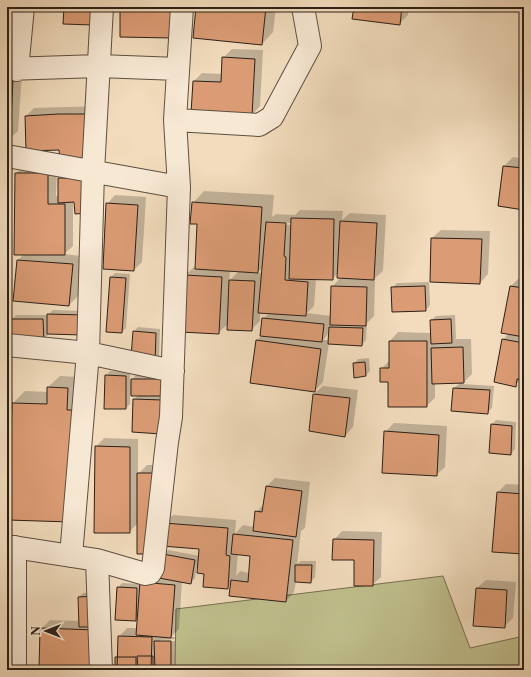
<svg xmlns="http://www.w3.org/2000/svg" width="531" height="677" font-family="'Libre Caslon Text',serif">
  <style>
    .green { fill: #c0bf8d; stroke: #767052 }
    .shadow { fill: #0003; fill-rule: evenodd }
    .building { fill: #db9c75; stroke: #2b2017 }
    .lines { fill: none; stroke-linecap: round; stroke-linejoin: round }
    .minor-casing { stroke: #5d4f40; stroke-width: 24 }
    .minor { stroke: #f7e8d4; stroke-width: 22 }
  </style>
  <rect width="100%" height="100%" fill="#f2dcbd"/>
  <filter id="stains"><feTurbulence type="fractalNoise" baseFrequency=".005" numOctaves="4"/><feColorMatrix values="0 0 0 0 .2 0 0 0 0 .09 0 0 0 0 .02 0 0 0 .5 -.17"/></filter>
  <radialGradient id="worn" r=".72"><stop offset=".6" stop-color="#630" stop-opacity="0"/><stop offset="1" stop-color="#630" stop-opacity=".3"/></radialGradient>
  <!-- green -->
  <path class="green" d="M443 576 470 648 524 636V670H175L176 609Z"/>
  <!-- shadow -->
  <path class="shadow" d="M7 7H22L7 65Z
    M197 7H276L273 32 262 44Z
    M355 7H409L408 15 399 24Z
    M232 49 263 50 260 106 252 115 194 81 202 73 223 74V58Z
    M7 71 22 72 18 131 9 139H7Z
    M100 106 60 149 26 116 34 108Z
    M513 157 524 159V209L499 205 504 166Z
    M25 165H57L56 196H59V179L63 175 91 174 75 201H73V246L64 254 81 256 78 296 69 305 15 300 18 260 24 254 16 173Z
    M204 191 274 195 272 217 276 214 295 215 300 210 343 211 342 220 350 213 386 215 383 271 375 278 374 316 367 323 366 340 362 345 329 343 323 382 314 391 251 382 257 340 262 335 263 319 269 313 260 312V321L251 330 228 324 218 333 185 275 194 267H196L198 223 193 203ZM274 222 291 223V225L274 224ZM264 266 263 273H257ZM230 270 239 271 229 281ZM338 273 341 277 332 287 331 316 307 313 314 306 316 279H332ZM329 333V340H323Z
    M115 195 146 197 142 262 134 270 107 204Z
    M441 230 490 231 488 274 480 283 432 238Z
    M7 266H11L10 308 7 312Z
    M115 273 130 274 126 328 122 332 107 331 111 277Z
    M519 278 524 279V379H522L515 385 503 340 509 333 511 286Z
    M429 282 430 305 426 310 392 288 397 283Z
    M53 310 87 311 48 333V335L43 340 11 320 16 315H48Z
    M455 315 456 338 455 339H471L472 374 462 384 494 386 492 408 487 413 452 410 454 388 460 383H435V398L426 406 389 381 381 369 390 360V341L398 332 432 333 431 320 436 316Z
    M138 327 160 329 159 358 154 362 134 332Z
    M369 358 370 371 366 375 354 364 358 359Z
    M110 371 130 372V382L136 375H173L165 429 134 399 139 395H130V404L126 408 106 376Z
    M60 376 80 377 85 399 7 507V489H10L11 460 7 464V407H13V403L25 391 48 392V387Z
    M323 386 358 390 353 427 345 436 314 394Z
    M496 420 516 422 515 449 511 454 492 425Z
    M394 423 447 426 445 467 436 475 385 432Z
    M104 438 138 439V474L147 465H162L138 523 129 532 96 447Z
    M275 478 310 482 305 528 301 531 297 564 301 561H316L315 577 311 582 296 581 294 592 286 601 231 584 227 588 206 573 197 565 195 578 191 583 182 581 179 629 171 637H175V639L160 640V642L175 641V670H116V657L118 655 119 637 127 628H138L139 617 135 620 118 588 122 583 141 584 168 550 200 556V548L165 524 173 515 236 520 235 534 243 525 254 527 256 512 264 504 266 487ZM238 553 251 555 249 573 240 571 236 576Z
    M506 484 524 485V553L498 492Z
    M342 531 382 532 381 577 372 585 355 559 334 540Z
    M486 580 516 582 513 618 504 627 477 588Z
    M99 592 100 622 40 670 41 629 50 620 79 621V597L83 593Z"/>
  <!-- building -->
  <path class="building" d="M7 7H17V13H7Z
    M64 7H93V25L63 24Z
    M120 7H171V38L120 37Z
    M196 7H266L262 45 193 38Z
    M354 7H402L400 25 352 19Z
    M7 14H8V66H7Z
    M222 57 255 59 252 116 191 113 193 81 221 82Z
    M7 80H13L10 140H7Z
    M58 114H92L93 158 60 159 59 150 26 151 25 116Z
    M503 166 524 168V210L498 206Z
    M15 173H48V204H65V255H14Z
    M58 178H87L88 213 75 214 74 202 58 203Z
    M192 202 262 207 258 273 195 269 197 224H190Z
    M106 203 138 205 134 271 103 269Z
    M291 218 334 219 333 280 289 279Z
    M340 221 377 223 374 280 337 278Z
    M266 222 286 223 284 256 286 257 285 280 308 282 306 316 258 313Z
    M431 238 482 239 480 284 430 282Z
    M17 260 73 264 69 306 13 301Z
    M184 275 222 277 219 334 180 332Z
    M110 277 126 278 122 333 106 332Z
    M229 280 255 281 252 331 227 330Z
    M331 286 367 287 366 326 330 325Z
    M425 286 426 311 392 312 391 287Z
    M510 286 524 288V337L501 333Z
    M47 314 83 315V335L47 334Z
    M262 318 324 324 322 342 260 336Z
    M10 319H43L44 341 11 342Z
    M451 319 452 343 431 344 430 320Z
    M329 327 363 328 362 346 328 344Z
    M133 331 156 333 155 363 131 357Z
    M502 339 524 343V380L517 379 516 387 494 382Z
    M256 340 321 349 315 392 250 383Z
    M389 341H427V407H388V382H380V368H389Z
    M463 347 464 383 432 384 431 348Z
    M365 362 366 376 354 378 353 363Z
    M105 375 126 376V409H104Z
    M131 379H169V396H131Z
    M47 387 68 388 67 410H74L70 522 8 520 12 403 47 404Z
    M453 388 490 390 488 414 451 411Z
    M313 394 350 398 345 437 309 431Z
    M133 399 163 400 161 434 132 432Z
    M491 424 512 426 511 455 489 453Z
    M384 431 439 435 437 476 382 473Z
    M95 446 130 447V533H94Z
    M137 473H154L153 554H137Z
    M266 486 302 491 296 537 253 531 255 511 262 512Z
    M497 492 524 494V554L492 552Z
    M164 523 228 528 226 555 230 556 228 589 203 587 204 574 197 573 199 549 162 546Z
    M233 534 293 540 286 602 229 596 231 580 248 582 250 556 231 554Z
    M333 539 374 540 373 586H354V560H332Z
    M163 554 195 560 191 584 159 578Z
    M295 565H312L311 583 295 582Z
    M140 582 175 585 171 638 136 635Z
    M117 587 137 588 136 621 115 620Z
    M476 588 507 590 505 628 473 626Z
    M95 596 96 627H79L78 597Z
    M40 628 96 630 94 670H39Z
    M118 636 152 637 151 670H117Z
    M154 641H171V670H155Z
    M137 656H153V670H138Z
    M115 657H136V670H115Z"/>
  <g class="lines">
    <defs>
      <path id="minor" d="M7 69 99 66 178 69
        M17 70 23 7
        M175 120 259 125 272 117 310 46 303 7
        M7 156 179 187
        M7 345 88 353 173 371
        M7 546 97 560 145 574 150 573 153 568 167 442 171 417 179 187 175 120 182 7
        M15 547V670
        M71 556 88 353 93 172 102 7
        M97 560 101 670"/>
    </defs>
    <!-- minor casing -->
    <use href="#minor" class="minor-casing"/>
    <!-- minor -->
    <use href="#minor" class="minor"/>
  </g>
  <!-- margin -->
  <rect width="531" height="677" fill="none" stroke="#f2dcbd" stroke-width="24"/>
  <rect x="8" y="8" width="515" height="661" fill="none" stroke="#2b2017" stroke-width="2"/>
  <rect x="12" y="12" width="507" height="653" fill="none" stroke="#2b2017"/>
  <!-- north arrow -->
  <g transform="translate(46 631) rotate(270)" stroke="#f7e8d4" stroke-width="3" paint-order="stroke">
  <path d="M0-3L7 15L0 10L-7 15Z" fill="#2b2017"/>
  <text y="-6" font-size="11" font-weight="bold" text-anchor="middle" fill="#2b2017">N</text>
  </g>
  <rect width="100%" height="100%" filter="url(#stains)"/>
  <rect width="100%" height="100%" fill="url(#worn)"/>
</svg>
